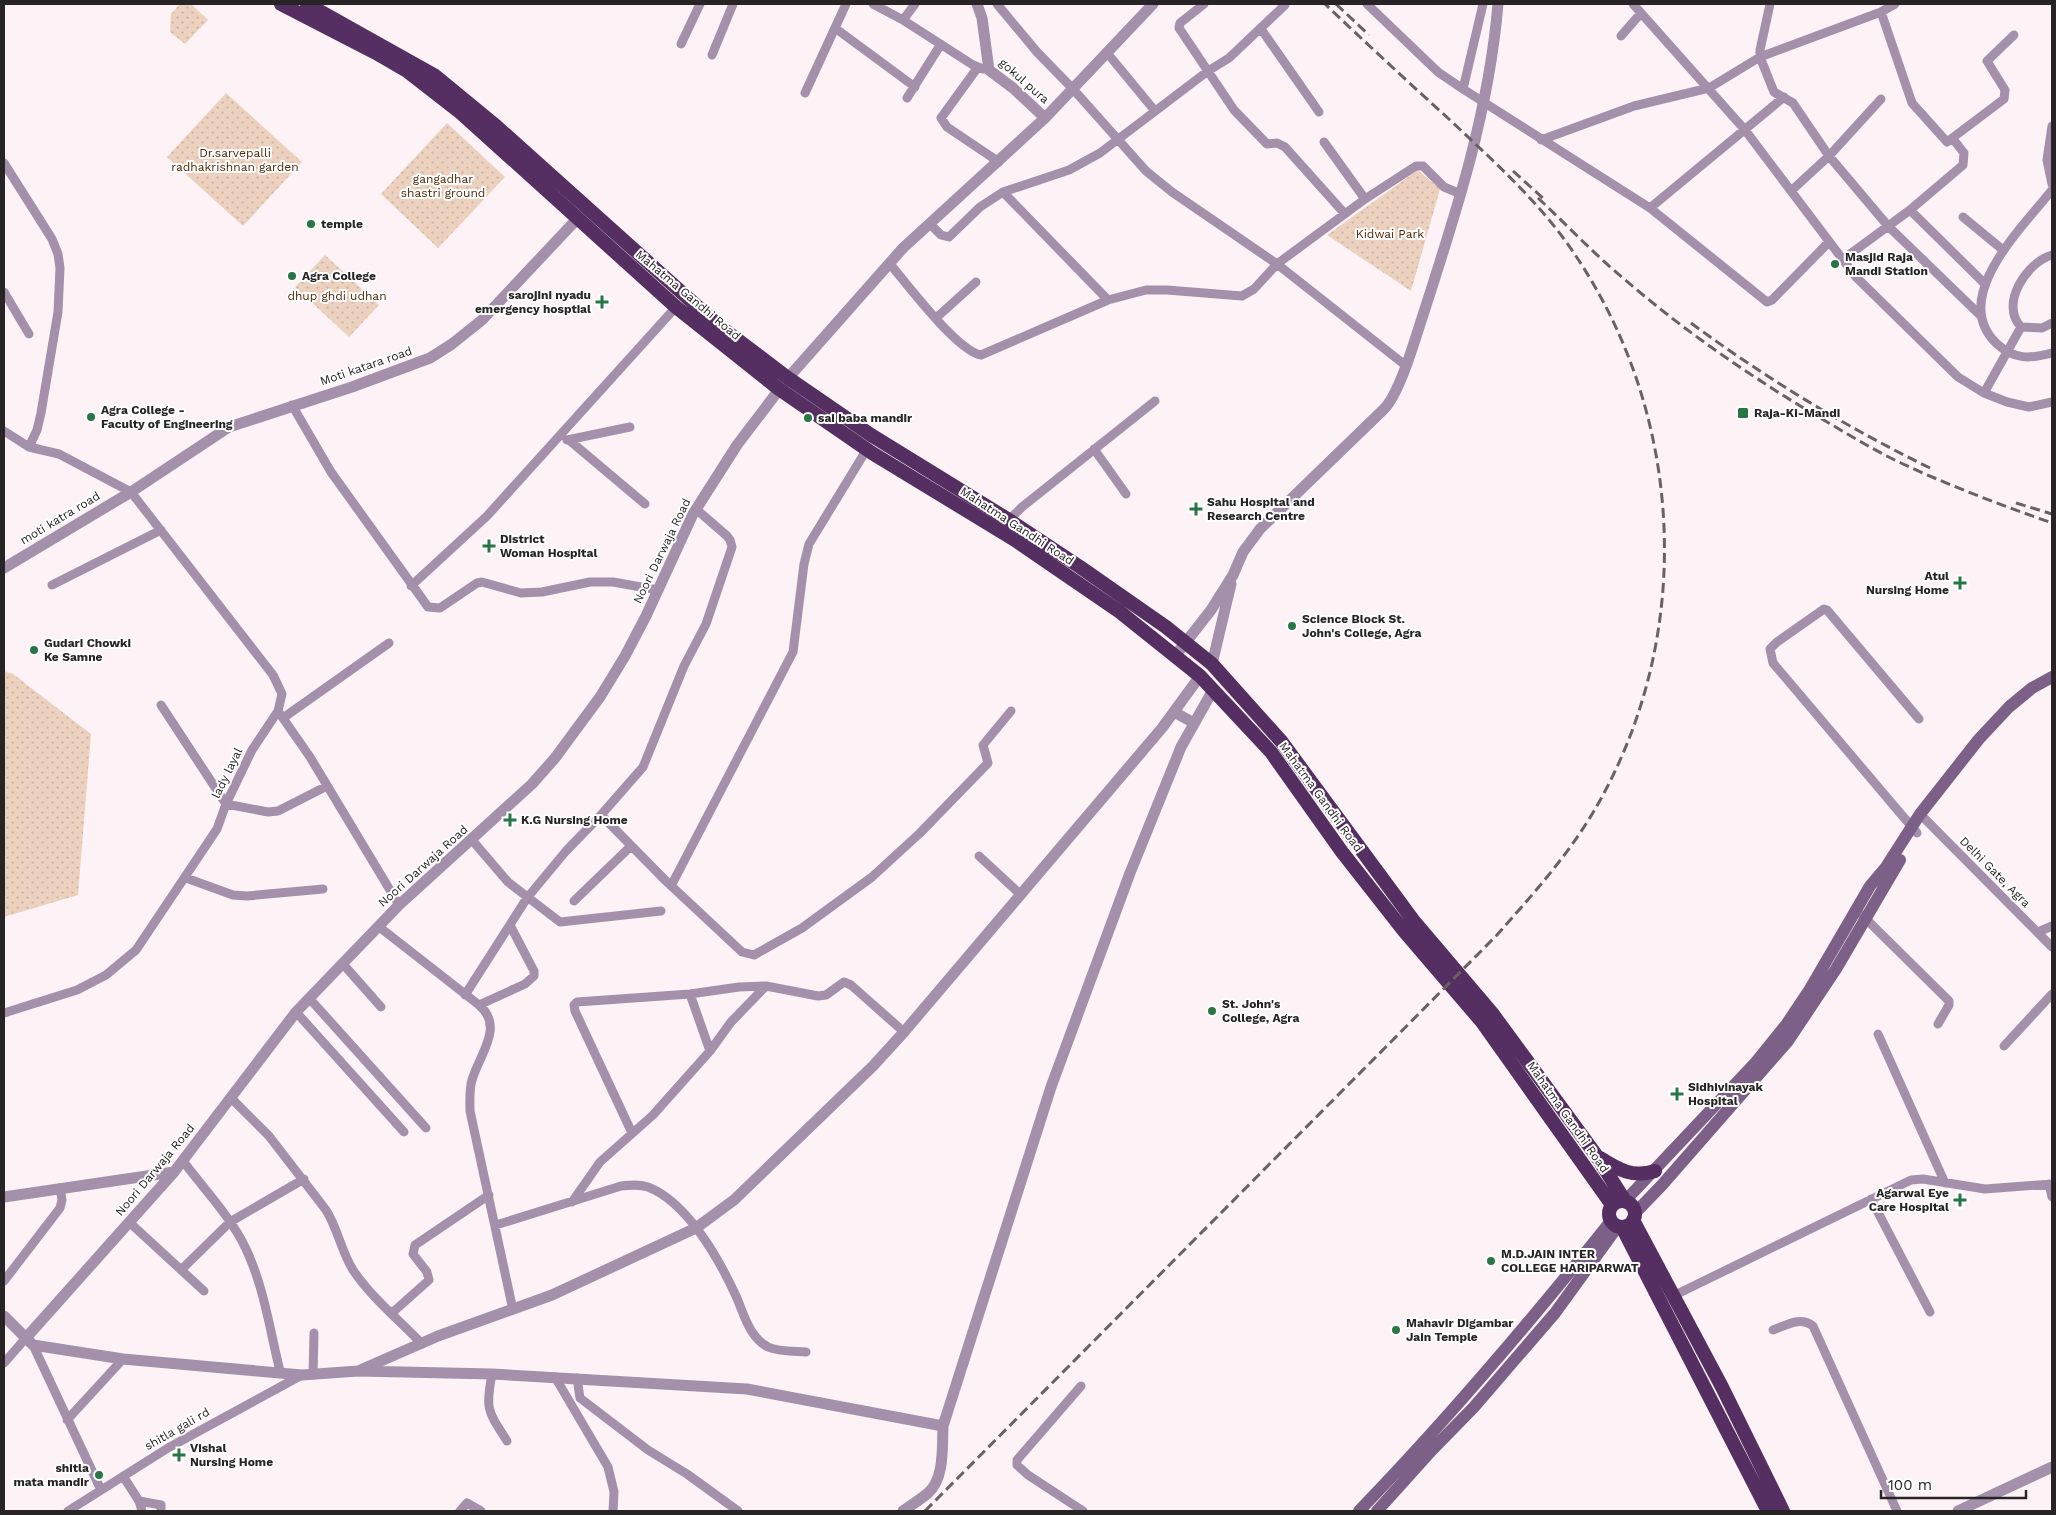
<svg xmlns="http://www.w3.org/2000/svg" width="2056" height="1515" font-family="'Work Sans',sans-serif">
  <style>
    .green { fill: url(#green-dots) }
    .lines { fill: none; stroke-linecap: round; stroke-linejoin: round }
    .minor { stroke: #a590ac; stroke-width: 9 }
    .tertiary { stroke: #a590ac; stroke-width: 11 }
    .secondary { stroke: #7d6088; stroke-width: 12 }
    .trunk { stroke: #552e62; stroke-width: 14 }
    .rail { stroke: #686265; stroke-width: 3; stroke-dasharray: 10 5; stroke-linecap: butt }
    .poi-dot { fill: #287545; stroke: #fff; stroke-width: 2 }
    .labels { text-anchor: middle; stroke-width: 4; stroke-linejoin: round; paint-order: stroke }
    .street-label { font-size: 12px; fill: #282426; stroke: #fff }
    .park-label { font-size: 12px; fill: #512908; stroke: #fff }
    .poi-label { font-size: 12px; font-weight: bold; fill: #282426; stroke: #fff; text-anchor: start }
  </style>
  <defs>
    <pattern id="green-dots" width="8" height="8" patternUnits="userSpaceOnUse" patternTransform="scale(1.25)"><rect width="8" height="8" fill="#edd1bf"/><path d="M2 2h.1M6 6h.1" fill="none" stroke="#cbb3a4" stroke-width="1.8" stroke-linecap="round"/></pattern>
  </defs>
  <rect width="100%" height="100%" fill="#fdf3f7"/>
  <!-- green -->
  <path class="green" d="M180 4H191L208 20 185 44 170 32 171 14Z
    M226 93 302 162 243 226 167 157Z
    M447 123 505 177 438 248 381 194Z
    M1418 170 1440 189 1411 291 1327 235Z
    M325 255 379 305 349 337 295 287Z
    M4 671 13 674 91 734 78 895 4 917Z"/>
  <g class="lines">
    <!-- minor -->
    <path class="minor" d="M873 4 903 20 973 65 983 69
      M997 4 1037 52 1073 89 1146 171 1172 192 1277 264 1405 365
      M1204 4 1180 23 1179 28 1234 110 1267 144 1277 143 1285 147 1345 214
      M1367 4 1438 72 1463 89
      M1483 4 1463 89 1650 208 1767 302 1772 300 1829 242
      M1633 4 1745 130 1856 277 1958 377 1984 393 2007 402 2029 407 2052 402
      M1770 4 1760 50V57L1774 92 1793 103 1829 156 1888 226 1981 316
      M1881 12 1912 103 1947 142 2004 99 2005 90 1987 61 2014 35
      M903 20 915 4
      M835 28 915 87
      M1261 29 1319 112
      M1621 36 1641 13
      M681 44 700 4
      M1108 54 1155 111
      M712 55 733 4
      M978 67 941 118 947 127 999 162
      M805 93 846 4
      M907 98 941 44
      M2052 126 2047 160 2052 184
      M1541 140 1634 106 1709 88 1760 57 1881 12 1895 4
      M1324 142 1365 199
      M4 163 52 239 58 254 60 268 58 312 41 413 37 430 29 447
      M2052 190C2023 227 1949 297 1996 343 2014 360 2030 359 2052 353
      M1791 191 1829 156 1881 99
      M1003 192 1108 300
      M1650 208 1784 97
      M1910 210 1985 284
      M1963 217 2003 250
      M930 224 941 235 949 237 980 207 1003 192 1069 170 1100 153 1208 71 1229 58 1285 5
      M2052 255C2027 262 1999 304 2021 327L2042 328 2052 323
      M1842 260 1910 210 1963 165 1964 153 1953 139
      M890 264C907 284 957 351 981 355L1108 300 1146 290H1167L1242 296 1254 289 1277 264 1365 199 1416 166H1423L1444 187 1461 194
      M4 292 29 334
      M936 318 976 282
      M1984 393 2021 327
      M292 405 331 472 428 607 440 608 477 583 482 582 521 593 542 592 590 582H613L658 590
      M4 431 29 447 59 454 131 492 273 675 282 694 278 711 252 750 226 804 217 829 136 950 106 975 77 990 4 1013
      M567 440 630 427
      M569 440 645 504
      M1094 449 1126 494
      M1009 520 1022 507 1155 401
      M52 585 161 530
      M411 586 487 516 676 307
      M161 705 226 804 268 812 278 811 327 786
      M278 711 310 757 399 905
      M283 718 389 643
      M1920 814 2052 947
      M601 815 666 881 742 952 754 955 802 928 872 877 920 833 988 763 983 745 1011 711
      M1917 833 1773 663 1770 649 1777 642 1824 609 1827 610 1919 719
      M472 840 508 882 560 922 661 911
      M979 856 1021 895
      M186 878 233 895 247 896 323 889
      M671 886 793 652 804 564 809 544 867 449
      M574 901 631 846
      M1862 915 1949 1001V1005L1938 1024
      M378 926 479 1005C505 1027 479 1055 472 1080 469 1090 470 1100 470 1111L513 1310
      M2038 932 2052 926
      M343 964 381 1007
      M690 994 710 1051
      M465 995 527 898 566 851 601 815 643 767 684 666 706 624 732 547 730 540 727 536 696 509
      M309 998 426 1128
      M479 1005 525 984 534 976V971L510 925
      M296 1012 404 1132
      M1878 1034 1945 1183
      M2004 1046 2052 994
      M231 1098 269 1136 326 1210C338 1229 341 1251 353 1270 371 1297 399 1320 422 1344
      M632 1133 575 1011 574 1005 577 1002 690 994 739 987 766 986 818 996 826 995 844 982 851 985 904 1032
      M183 1161C204 1189 231 1217 246 1249 264 1287 270 1331 280 1371
      M2049 1184 2052 1197
      M1871 1199 1930 1312
      M572 1202 600 1162 653 1115 710 1051 731 1022 766 986
      M129 1222 204 1291
      M496 1225 621 1186C630 1185 639 1184 648 1187 687 1202 719 1259 736 1296 744 1314 749 1337 768 1347 779 1352 795 1351 806 1352
      M181 1270 230 1222 304 1179
      M4 1281 60 1208 62 1200 60 1188
      M1673 1296 1911 1180 1923 1179 1985 1189 2052 1184
      M392 1313 429 1280 427 1272 413 1254 415 1245 489 1195
      M1773 1330C1787 1325 1800 1316 1813 1326L1897 1511
      M33 1345 101 1490
      M4 1363 25 1339
      M492 1374C485 1410 488 1411 507 1441
      M313 1375 314 1333
      M555 1377 608 1467 614 1492 613 1511
      M577 1378 580 1398 648 1450 687 1474 738 1511
      M1081 1386 1017 1460V1465L1028 1475 1083 1511
      M67 1420 123 1359
      M123 1476 139 1501 161 1505V1511
      M139 1501 142 1511
      M68 1511 168 1448 302 1375
      M460 1511 467 1503 481 1511"/>
    <!-- tertiary -->
    <path class="tertiary" d="M977 4 982 18 989 70 1013 88 1045 118
      M4 568 131 492 229 427 352 387 430 358 452 344 482 320 577 219
      M1175 656 1211 610 1233 575 1243 552 1260 529 1384 409C1400 393 1415 339 1423 315 1456 213 1489 112 1498 4
      M1212 664 1231 584
      M1174 712 1194 723
      M4 1197 174 1172
      M4 1316 33 1345 123 1359 302 1375 358 1371 492 1374 747 1389 943 1426
      M25 1339 174 1172 296 1012 399 905 532 784 555 758 600 697 625 656 646 616 693 514 737 445 788 378 903 248 1045 118 1153 4
      M358 1371 438 1336 552 1295 696 1228 734 1200 873 1066 904 1032 1162 728 1200 676
      M903 1511C911 1505 920 1500 928 1493 945 1478 942 1446 943 1426L1051 1087 1130 873 1181 747 1213 690
      M1958 1511 2052 1467"/>
    <!-- secondary -->
    <path class="secondary" d="M1625 1201 1756 1062 1786 1025 1810 989 1870 886 1886 867 1920 814 1979 739 2009 707 2032 688 2052 677
      M1635 1213 1662 1185 1788 1041 1836 969 1900 860
      M1359 1511C1448 1419 1531 1321 1611 1221
      M1377 1511 1432 1450 1474 1407 1555 1313 1618 1226"/>
    <!-- trunk -->
    <path class="trunk" d="M281 4 376 53 407 71 461 113 676 307 779 389 872 453 1015 540 1120 612 1200 676 1271 752 1342 852 1404 931 1482 1022 1612 1205
      M307 4 434 75 496 126 718 325 788 378 871 435 1009 520 1080 567 1166 627 1212 664 1281 741 1413 920 1492 1013 1596 1155 1625 1201
      M1600 1158C1619 1170 1633 1178 1655 1171
      M1609 1214a13 13 0 1 1 26 0a13 13 0 1 1-26 0Z
      M1633 1220 1722 1387 1783 1511
      M1622 1227 1768 1511"/>
    <!-- rail -->
    <path class="rail" d="M1336 4 1369 35
      M1513 171 1544 199
      M1538 198C1566 224 1593 253 1623 278 1683 330 1747 374 1815 415 1843 431 1871 449 1901 463 1950 486 2001 505 2052 523
      M1691 323C1767 379 1846 427 1930 468
      M2016 503 2052 514
      M925 1511 1497 935C1534 893 1571 852 1598 804 1700 624 1683 395 1558 231 1526 190 1488 156 1450 120 1408 82 1366 43 1325 4"/>
  </g>
  <!-- markers -->
  <g class="poi-dot">
    <circle cx="311" cy="224" r="5"/>
    <circle cx="1835" cy="264" r="5"/>
    <circle cx="292" cy="276" r="5"/>
    <path d="M599.5 294.5h5v5h5v5h-5v5h-5v-5h-5v-5h5z"/>
    <rect x="1737" y="407" width="12" height="12" rx="2.5"/>
    <circle cx="91" cy="417" r="5"/>
    <circle cx="808" cy="418" r="5"/>
    <path d="M1193.5 501.5h5v5h5v5h-5v5h-5v-5h-5v-5h5z"/>
    <path d="M486.5 538.5h5v5h5v5h-5v5h-5v-5h-5v-5h5z"/>
    <path d="M1957.5 575.5h5v5h5v5h-5v5h-5v-5h-5v-5h5z"/>
    <circle cx="1292" cy="626" r="5"/>
    <circle cx="34" cy="650" r="5"/>
    <path d="M507.5 812.5h5v5h5v5h-5v5h-5v-5h-5v-5h5z"/>
    <circle cx="1212" cy="1011" r="5"/>
    <path d="M1674.5 1086.5h5v5h5v5h-5v5h-5v-5h-5v-5h5z"/>
    <path d="M1957.5 1192.5h5v5h5v5h-5v5h-5v-5h-5v-5h5z"/>
    <circle cx="1491" cy="1261" r="5"/>
    <circle cx="1396" cy="1330" r="5"/>
    <path d="M176.5 1447.5h5v5h5v5h-5v5h-5v-5h-5v-5h5z"/>
    <circle cx="99" cy="1475" r="5"/>
  </g>
  <g class="labels">
    <!-- street labels -->
    <g class="street-label">
      <text transform="translate(1024 81) rotate(41)" y="4">gokul pura</text>
      <text transform="translate(688 295) rotate(40)" y="4">Mahatma Gandhi Road</text>
      <text transform="translate(366 366) rotate(-19)" y="4">Moti katara road</text>
      <text transform="translate(60 518) rotate(-31)" y="4">moti katra road</text>
      <text transform="translate(1017 526) rotate(33)" y="4">Mahatma Gandhi Road</text>
      <text transform="translate(662 551) rotate(-64)" y="4">Noori Darwaja Road</text>
      <text transform="translate(227 773) rotate(-64)" y="4">lady layal</text>
      <text transform="translate(1321 797) rotate(54)" y="4">Mahatma Gandhi Road</text>
      <text transform="translate(423 866) rotate(-42)" y="4">Noori Darwaja Road</text>
      <text transform="translate(1995 872) rotate(45)" y="4">Delhi Gate, Agra</text>
      <text transform="translate(1568 1117) rotate(55)" y="4">Mahatma Gandhi Road</text>
      <text transform="translate(155 1170) rotate(-50)" y="4">Noori Darwaja Road</text>
      <text transform="translate(177 1429) rotate(-30)" y="4">shitla gali rd</text>
    </g>
    <!-- park labels -->
    <g class="park-label">
      <text x="235" y="157">Dr.sarvepalli<tspan x="235" dy="14">radhakrishnan garden</tspan></text>
      <text x="443" y="183">gangadhar<tspan x="443" dy="14">shastri ground</tspan></text>
      <text x="1390" y="238">Kidwai Park</text>
      <text x="337" y="300">dhup ghdi udhan</text>
    </g>
    <!-- poi labels -->
    <g class="poi-label">
      <text x="321" y="228">temple</text>
      <text x="1845" y="261">Masjid Raja<tspan x="1845" dy="14">Mandi Station</tspan></text>
      <text x="302" y="280">Agra College</text>
      <text x="591" y="299" text-anchor="end">sarojini nyadu<tspan x="591" dy="14">emergency hosptial</tspan></text>
      <text x="101" y="414">Agra College -<tspan x="101" dy="14">Faculty of Engineering</tspan></text>
      <text x="1754" y="417">Raja-Ki-Mandi</text>
      <text x="818" y="422">sai baba mandir</text>
      <text x="1207" y="506">Sahu Hospital and<tspan x="1207" dy="14">Research Centre</tspan></text>
      <text x="500" y="543">District<tspan x="500" dy="14">Woman Hospital</tspan></text>
      <text x="1949" y="580" text-anchor="end">Atul<tspan x="1949" dy="14">Nursing Home</tspan></text>
      <text x="1302" y="623">Science Block St.<tspan x="1302" dy="14">John's College, Agra</tspan></text>
      <text x="44" y="647">Gudari Chowki<tspan x="44" dy="14">Ke Samne</tspan></text>
      <text x="521" y="824">K.G Nursing Home</text>
      <text x="1222" y="1008">St. John's<tspan x="1222" dy="14">College, Agra</tspan></text>
      <text x="1688" y="1091">Sidhivinayak<tspan x="1688" dy="14">Hospital</tspan></text>
      <text x="1949" y="1197" text-anchor="end">Agarwal Eye<tspan x="1949" dy="14">Care Hospital</tspan></text>
      <text x="1501" y="1258">M.D.JAIN INTER<tspan x="1501" dy="14">COLLEGE HARIPARWAT</tspan></text>
      <text x="1406" y="1327">MahavIr Digambar<tspan x="1406" dy="14">Jain Temple</tspan></text>
      <text x="190" y="1452">Vishal<tspan x="190" dy="14">Nursing Home</tspan></text>
      <text x="89" y="1472" text-anchor="end">shitla<tspan x="89" dy="14">mata mandir</tspan></text>
    </g>
  </g>
  <!-- border -->
  <rect width="2056" height="1515" fill="none" stroke="#282426" stroke-width="10"/>
  <!-- scale -->
  <path d="M1881 1490v8h145v-8" fill="none" stroke="#282426" stroke-width="2.5"/>
  <text x="1888" y="1490" font-size="15" fill="#282426" stroke="#ffffff" stroke-width="4" paint-order="stroke">100 m</text>
</svg>
